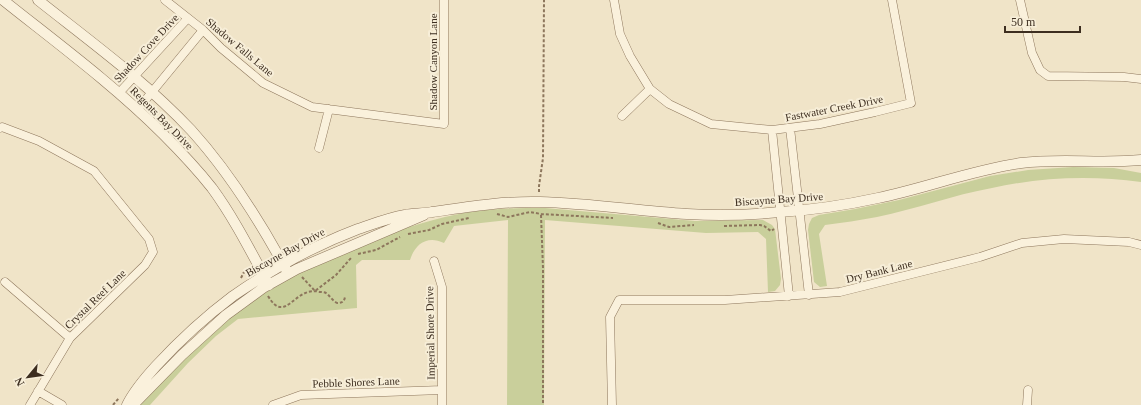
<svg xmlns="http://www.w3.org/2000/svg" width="1141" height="405" font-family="Georgia,serif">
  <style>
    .green { fill: #c9cf9b }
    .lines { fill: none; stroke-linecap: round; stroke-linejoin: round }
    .minor-casing { stroke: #8d765c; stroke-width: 9 }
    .tertiary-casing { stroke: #8d765c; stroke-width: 11 }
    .path { stroke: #8d765c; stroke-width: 2; stroke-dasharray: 3 2; stroke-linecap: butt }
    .minor { stroke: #faf1dc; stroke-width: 8 }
    .tertiary { stroke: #faf1dc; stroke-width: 10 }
    .labels { text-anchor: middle; stroke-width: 4; stroke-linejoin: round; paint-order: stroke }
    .street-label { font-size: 11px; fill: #3d2e20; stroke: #f7eed8 }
  </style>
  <rect width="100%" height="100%" fill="#f0e4c8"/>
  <!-- green -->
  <path class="green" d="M1073 167 1114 168 1141 173V182C1091 175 1042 177 992 188 953 195 916 209 877 217 860 220 842 223 825 225L819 234 827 286 820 287 814 282 808 230 809 224 812 218 819 215 855 209 899 200 990 176 1028 170Z
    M545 208 695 221 763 220 772 225 775 229 781 279 780 285 775 291 768 292 766 239 758 232 706 233 545 220 544 405H507L508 220 454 226 444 243C427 235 415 244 410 260H362L356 265 357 308 238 319 216 336 188 363 150 405H140C165 379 189 352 217 328 250 301 289 276 329 258 342 251 357 247 371 241 403 228 435 218 469 212 494 208 520 208 545 208Z"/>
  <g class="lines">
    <defs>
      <path id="minor" d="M165 0 203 30 221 48 263 83 312 107 444 124V0
        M614 0 620 34 630 56 650 89 669 104 711 124 772 130 820 124 875 112 911 103 892 0
        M1020 0 1032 53 1040 70 1048 76 1124 77 1141 79
        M119 93 188 18
        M138 109 203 30
        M622 116 650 89
        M0 128 2 127 39 141 94 171 149 239 153 252 145 265 70 338 30 405
        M790 128 809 295
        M772 130 789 296
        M319 148 329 109
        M434 261 442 287V405
        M5 282 70 338
        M38 391 62 405
        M273 405 301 395 442 390
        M612 405 610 317 619 300H725L840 292 980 257 1022 243 1064 239 1129 242 1141 245
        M1027 405 1028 390"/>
      <path id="tertiary" d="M3 0C57 43 114 85 163 134 180 151 197 169 212 188 234 218 251 252 269 285
        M38 0C91 42 145 81 191 130 230 173 261 223 288 273
        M127 405C134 391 145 378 156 366 180 340 205 317 233 296 272 269 313 246 358 229 373 224 388 218 405 215 413 213 423 214 432 212 468 207 503 201 540 202 589 203 638 211 687 214 718 216 750 215 780 212 813 210 846 205 878 198 926 188 972 170 1021 163 1061 158 1101 164 1141 160
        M133 405 182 355 226 315 263 288 297 269 424 215"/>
    </defs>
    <!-- minor casing -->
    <use href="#minor" class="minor-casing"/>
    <!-- tertiary casing -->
    <use href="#tertiary" class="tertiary-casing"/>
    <!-- path -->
    <path class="path" d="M539 192V186L543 158 544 0
      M497 214 508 217 530 212 541 214 613 218
      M541 215 543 268V405
      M658 223 669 227 694 225
      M724 226 760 225 764 226 771 231 774 229
      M408 234 429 230 442 224 469 218
      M358 254 376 250 400 237
      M302 277 315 291 336 275 351 258
      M241 278 244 272 251 273
      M268 296C286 326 294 285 320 292 322 292 324 292 326 293 329 295 332 300 337 303 342 303 344 302 345 297
      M113 405 119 398"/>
    <!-- minor -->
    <use href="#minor" class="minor"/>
    <!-- tertiary -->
    <use href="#tertiary" class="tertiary"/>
  </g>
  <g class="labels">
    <!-- street labels -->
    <g class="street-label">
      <text transform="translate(240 47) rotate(40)" y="4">Shadow Falls Lane</text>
      <text transform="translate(146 48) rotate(-47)" y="4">Shadow Cove Drive</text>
      <text transform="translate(433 62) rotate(-90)" y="4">Shadow Canyon Lane</text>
      <text transform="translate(834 108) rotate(-11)" y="4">Fastwater Creek Drive</text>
      <text transform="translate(162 118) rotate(45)" y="4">Regents Bay Drive</text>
      <text transform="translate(779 199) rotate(-4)" y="4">Biscayne Bay Drive</text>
      <text transform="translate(285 252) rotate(-29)" y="4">Biscayne Bay Drive</text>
      <text transform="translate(879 271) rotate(-14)" y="4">Dry Bank Lane</text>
      <text transform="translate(95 299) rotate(-44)" y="4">Crystal Reef Lane</text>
      <text transform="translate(430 333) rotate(-91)" y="4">Imperial Shore Drive</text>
      <text transform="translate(356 382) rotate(-2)" y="4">Pebble Shores Lane</text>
    </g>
  </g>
  <!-- north arrow -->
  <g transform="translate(28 377) rotate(241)" stroke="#f7eed8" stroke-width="3" paint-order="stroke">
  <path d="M0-3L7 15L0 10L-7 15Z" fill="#3d2e20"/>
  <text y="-6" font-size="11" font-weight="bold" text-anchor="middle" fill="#3d2e20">N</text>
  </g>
  <!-- scale -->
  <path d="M1005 26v6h75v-6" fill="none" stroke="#3d2e20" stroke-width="2"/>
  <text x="1011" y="26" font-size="12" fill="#3d2e20" stroke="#f7eed8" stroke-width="3" paint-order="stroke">50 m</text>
</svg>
